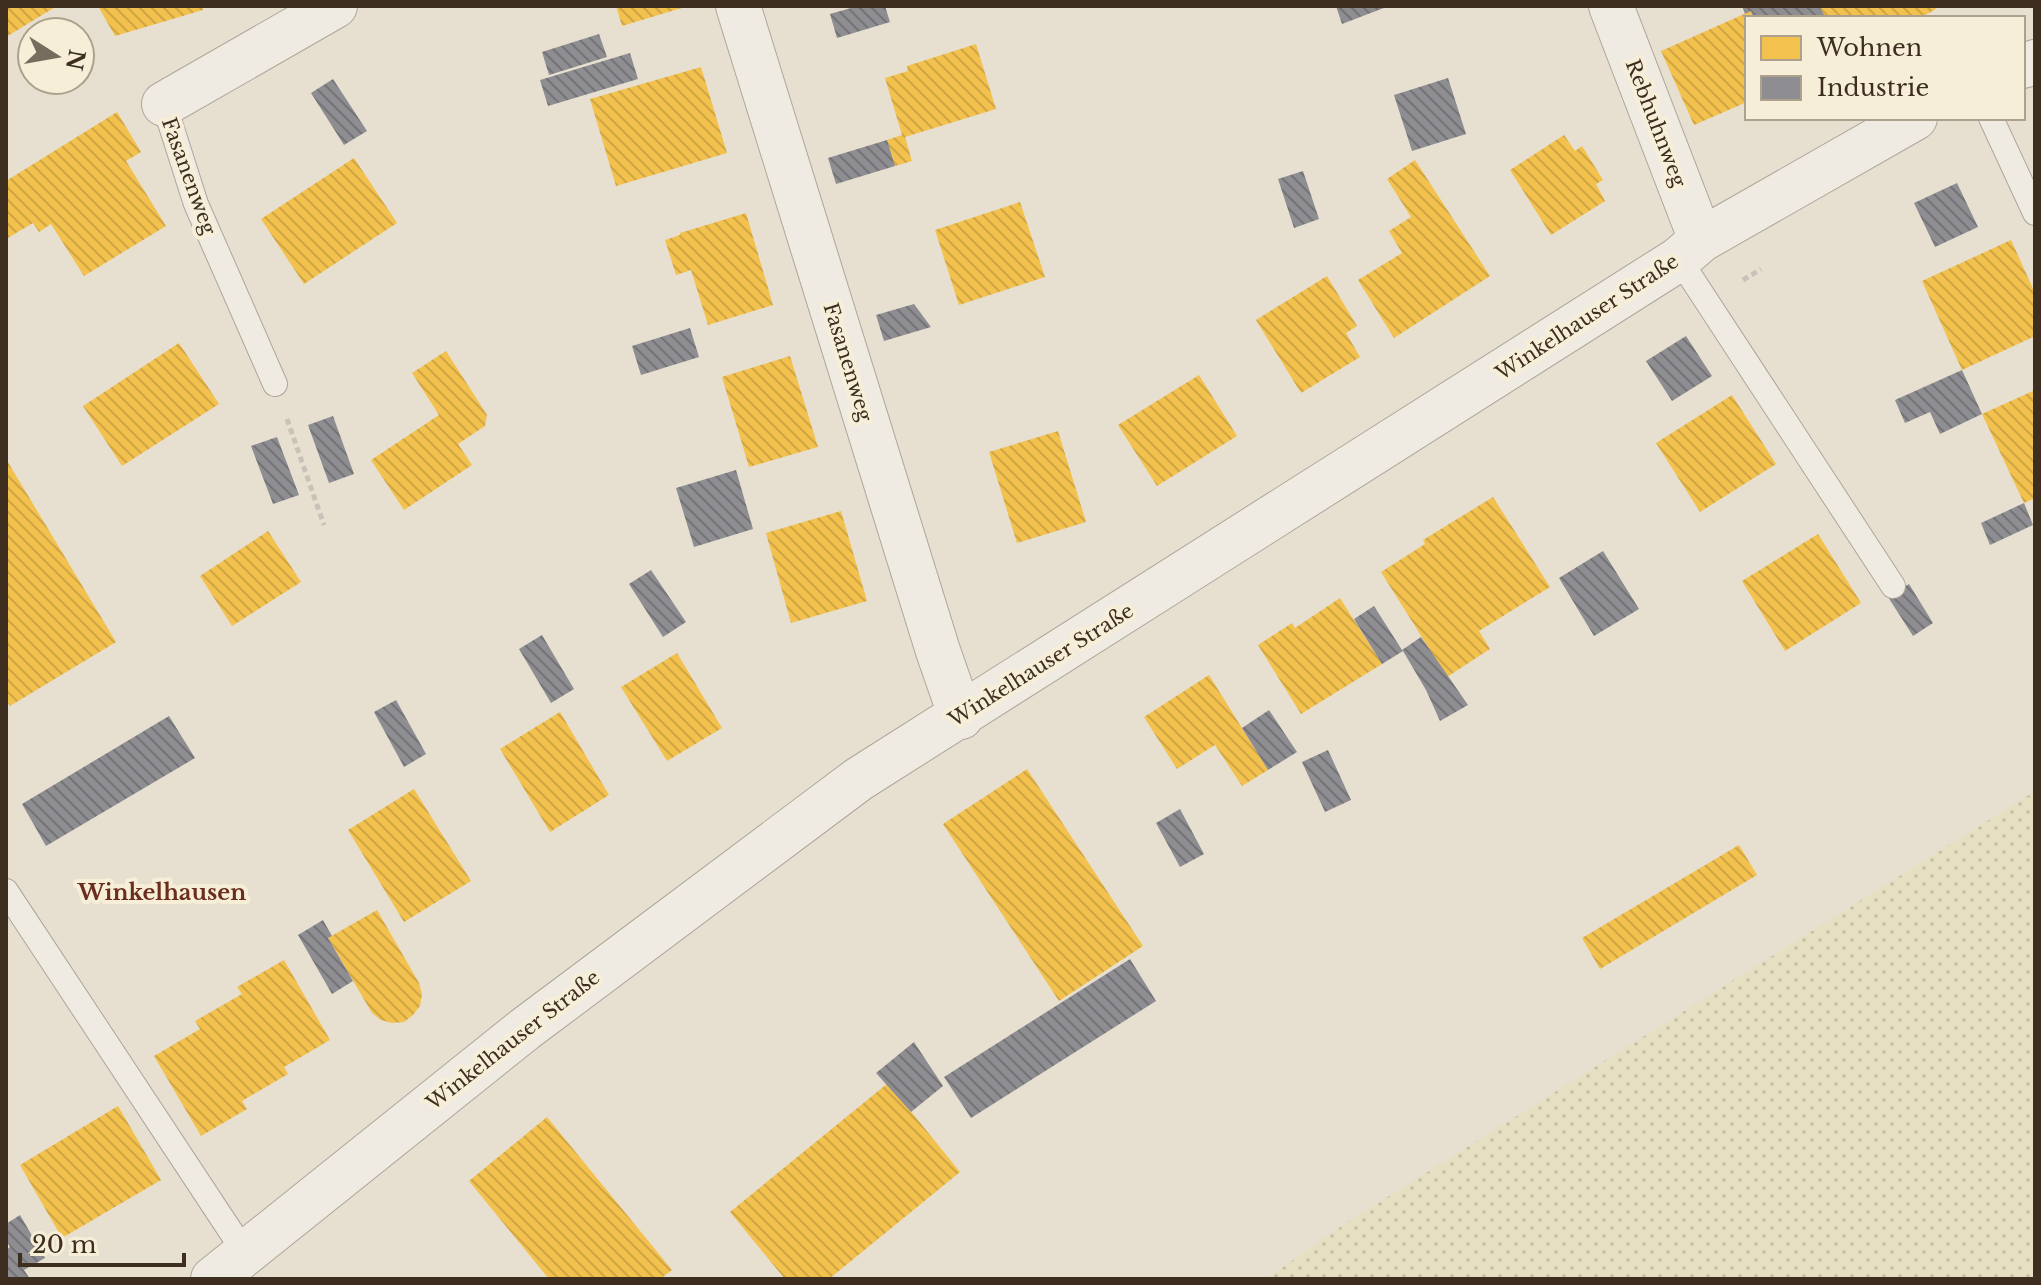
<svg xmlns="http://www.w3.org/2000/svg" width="2041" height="1285" font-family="'Libre Baskerville',serif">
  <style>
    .farmland { fill: url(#farmland-dots) }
    .homes { fill: url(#homes-back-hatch) }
    .industry { fill: url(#industry-back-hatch) }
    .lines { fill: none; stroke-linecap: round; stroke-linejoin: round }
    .service-casing { stroke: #ada599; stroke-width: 26 }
    .minor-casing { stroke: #ada599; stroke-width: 46 }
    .path { stroke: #c8c2b9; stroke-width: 5; stroke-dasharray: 6 4; stroke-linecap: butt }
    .service { stroke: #efebe3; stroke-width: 24 }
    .minor { stroke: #efebe3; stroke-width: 44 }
    .labels { text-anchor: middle; stroke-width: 8; stroke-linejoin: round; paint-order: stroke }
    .street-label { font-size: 20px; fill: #3d2e20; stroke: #f7eed8 }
    .neighbourhood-label { font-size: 22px; font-weight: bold; fill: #6b2e1e; stroke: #f7eed8 }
  </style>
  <defs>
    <pattern id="farmland-dots" width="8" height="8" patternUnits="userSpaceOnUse" patternTransform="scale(2)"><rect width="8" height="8" fill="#e6dfc2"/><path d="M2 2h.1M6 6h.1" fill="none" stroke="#c6c0a6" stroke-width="1.8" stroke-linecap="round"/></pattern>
    <pattern id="homes-back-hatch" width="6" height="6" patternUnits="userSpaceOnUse" patternTransform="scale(2)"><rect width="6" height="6" fill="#f2c14e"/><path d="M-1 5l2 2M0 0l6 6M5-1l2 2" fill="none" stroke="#d0a644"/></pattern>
    <pattern id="industry-back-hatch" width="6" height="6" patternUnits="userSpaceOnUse" patternTransform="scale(2)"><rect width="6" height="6" fill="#8d8d92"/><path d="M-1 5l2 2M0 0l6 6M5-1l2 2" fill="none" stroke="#747477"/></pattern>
  </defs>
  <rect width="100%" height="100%" fill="#e7e0d1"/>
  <!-- farmland -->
  <path class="farmland" d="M2035 791V1279H1266L1346 1223Z"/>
  <!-- homes -->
  <path class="homes" d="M6 6H57L6 37Z
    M98 6H202L203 10 115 36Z
    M616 6H685V7L622 26Z
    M1819 6H1934L1936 9 1920 18H1826Z
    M1751 11 1754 18H1747V102L1694 125 1661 51Z
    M976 44 996 109 905 137 912 161 895 166 887 140 902 135 885 78 908 71 907 66Z
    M701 67 727 153 616 186 590 99Z
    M117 112 141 152 126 161 166 226 84 276 51 224 39 232 33 223 6 239V181Z
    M1564 135 1575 151 1582 146 1603 180 1596 184 1605 201 1551 235 1510 170Z
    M354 158 397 223 304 284 261 219Z
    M1415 160 1490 276 1394 338 1358 280 1402 253 1389 231 1411 217 1387 179Z
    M1020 202 1045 277 959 305 935 230Z
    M746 213 773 305 708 325 691 270 676 275 665 240 680 235V233Z
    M2011 240 2035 293V336L1962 370 1922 281Z
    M1327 276 1357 326 1346 333 1360 357 1301 393 1256 320Z
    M179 343 219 404 122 466 83 406Z
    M446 351 487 415 485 426 458 444 472 465 404 510 371 460 439 415 412 373Z
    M790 356 818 447 749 467 722 377Z
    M1199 375 1237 436 1157 486 1118 425Z
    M2035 390V498L2024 503 1982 414Z
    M1732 395 1776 464 1700 512 1656 443Z
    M1058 431 1086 522 1017 543 989 452Z
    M6 459 116 642 10 706 6 700Z
    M1493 497 1550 587 1479 631 1490 649 1447 677 1381 572 1425 544 1423 540Z
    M841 511 867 601 791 623 766 533Z
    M268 531 301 582 232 626 200 576Z
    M1818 534 1861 603 1785 651 1742 581Z
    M1340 598 1382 664 1301 714 1258 645 1292 623 1295 628Z
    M677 653 722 728 667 761 621 687Z
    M1209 675 1268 770 1242 786 1215 745 1177 769 1144 717Z
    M560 712 609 795 550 832 500 749Z
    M1027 769 1143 946 1059 1001 943 824Z
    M414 789 471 881 404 922 348 830Z
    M1739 845 1757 875 1600 969 1582 938Z
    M377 910 419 983 422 994 420 1006 413 1015 404 1022 392 1023 381 1020 372 1013 328 938Z
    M284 960 330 1040 284 1067 288 1074 242 1101 247 1109 201 1136 154 1056 200 1029 195 1021 242 994 237 987Z
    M888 1083 960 1172 829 1279H785L730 1212Z
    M118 1106 161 1180 62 1238 20 1165Z
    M547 1117 672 1270 660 1279H549L469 1181Z"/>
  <!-- industry -->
  <path class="industry" d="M858 6H885L890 22 837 38 830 14Z
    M1336 6H1389L1342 24Z
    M1742 6H1819L1826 18H1754L1751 11 1745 14Z
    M599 34 607 57 549 75 542 52Z
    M630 53 638 79 548 106 540 80Z
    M1448 78 1466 134 1412 151 1394 95Z
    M333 79 367 131 344 145 311 93Z
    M887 140 895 166 836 184 828 158Z
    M1303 171 1319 219 1294 228 1278 179Z
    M1957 183 1978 227 1935 247 1914 203Z
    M914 304 931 327 884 341 876 315Z
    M690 328 699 357 641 375 632 346Z
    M1686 336 1712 376 1672 401 1646 361Z
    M1962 370 1982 414 1940 434 1930 412 1905 423 1895 400Z
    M333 416 354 474 329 483 308 425Z
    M277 437 299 495 273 504 251 446Z
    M736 470 753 529 694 547 676 488Z
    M2024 503 2033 525 1990 545 1981 523Z
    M1603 551 1639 609 1594 636 1559 578Z
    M651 570 686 622 663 637 629 584Z
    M1909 584 1933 623 1913 636 1888 597Z
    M1374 606 1402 650 1421 637 1468 705 1440 721 1426 690 1403 651 1382 664 1354 619Z
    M542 635 574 689 551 703 519 649Z
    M396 700 426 754 404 767 374 712Z
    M1269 710 1297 752 1268 770 1242 728Z
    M169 716 195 758 46 846 22 804Z
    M1328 750 1351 800 1325 812 1302 762Z
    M1180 809 1204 854 1180 867 1156 823Z
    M323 920 332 936 328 938 353 981 332 994 298 935Z
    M1130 959 1156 1001 971 1118 944 1077Z
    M914 1042 943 1086 911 1112 876 1073Z
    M20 1215 45 1258 24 1270 30 1279H6V1250L10 1247 6 1240V1224Z"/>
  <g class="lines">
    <defs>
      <path id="service" d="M164 104 196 204 275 384
        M1991 118 2035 213
        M1679 259 1893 586
        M6 891 245 1253"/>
      <path id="minor" d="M738 6 938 651 961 717
        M1611 6 1701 240
        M2023 66 2035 62
        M164 104 335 6
        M213 1279 525 1029 859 779 1679 259 1701 240 1915 118"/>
    </defs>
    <!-- service casing -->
    <use href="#service" class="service-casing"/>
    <!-- minor casing -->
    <use href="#minor" class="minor-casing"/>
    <!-- path -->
    <path class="path" d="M1743 280 1761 269
      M287 419 324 525"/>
    <!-- service -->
    <use href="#service" class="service"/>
    <!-- minor -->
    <use href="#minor" class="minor"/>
  </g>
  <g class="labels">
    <!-- street labels -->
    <g class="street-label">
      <text transform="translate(1656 123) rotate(69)" y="7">Rebhuhnweg</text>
      <text transform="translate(189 176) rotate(70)" y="7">Fasanenweg</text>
      <text transform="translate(1587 317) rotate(-33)" y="7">Winkelhauser Straße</text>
      <text transform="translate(848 362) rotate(73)" y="7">Fasanenweg</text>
      <text transform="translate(1041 665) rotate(-32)" y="7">Winkelhauser Straße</text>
      <text transform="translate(513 1040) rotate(-38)" y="7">Winkelhauser Straße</text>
    </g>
    <!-- neighbourhood labels -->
    <g class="neighbourhood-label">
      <text x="162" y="900">Winkelhausen</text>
    </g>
  </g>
  <!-- border -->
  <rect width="2041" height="1285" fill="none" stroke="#3d2e20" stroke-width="16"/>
  <!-- legend -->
  <rect x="1745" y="16" width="280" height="104" fill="#f7eed8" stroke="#ada18e" stroke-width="2"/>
  <rect x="1761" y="36" width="40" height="24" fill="#f2c14e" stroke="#ada18e" stroke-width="2"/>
  <text x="1817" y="56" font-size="24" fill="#3d2e20">Wohnen</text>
  <rect x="1761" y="76" width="40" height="24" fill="#8d8d92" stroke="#ada18e" stroke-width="2"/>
  <text x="1817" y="96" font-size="24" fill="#3d2e20">Industrie</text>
  <!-- north arrow -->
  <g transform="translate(56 56) rotate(101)"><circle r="38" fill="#f7eed8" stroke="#ada18e" stroke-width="2"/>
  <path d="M0-6L14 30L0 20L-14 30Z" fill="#786c5e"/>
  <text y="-12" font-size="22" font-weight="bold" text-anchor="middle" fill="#3d2e20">N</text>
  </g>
  <!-- scale -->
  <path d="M20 1253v12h164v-12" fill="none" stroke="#3d2e20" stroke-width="4"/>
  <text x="32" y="1253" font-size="24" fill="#3d2e20" stroke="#f7eed8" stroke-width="6" paint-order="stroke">20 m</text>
</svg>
